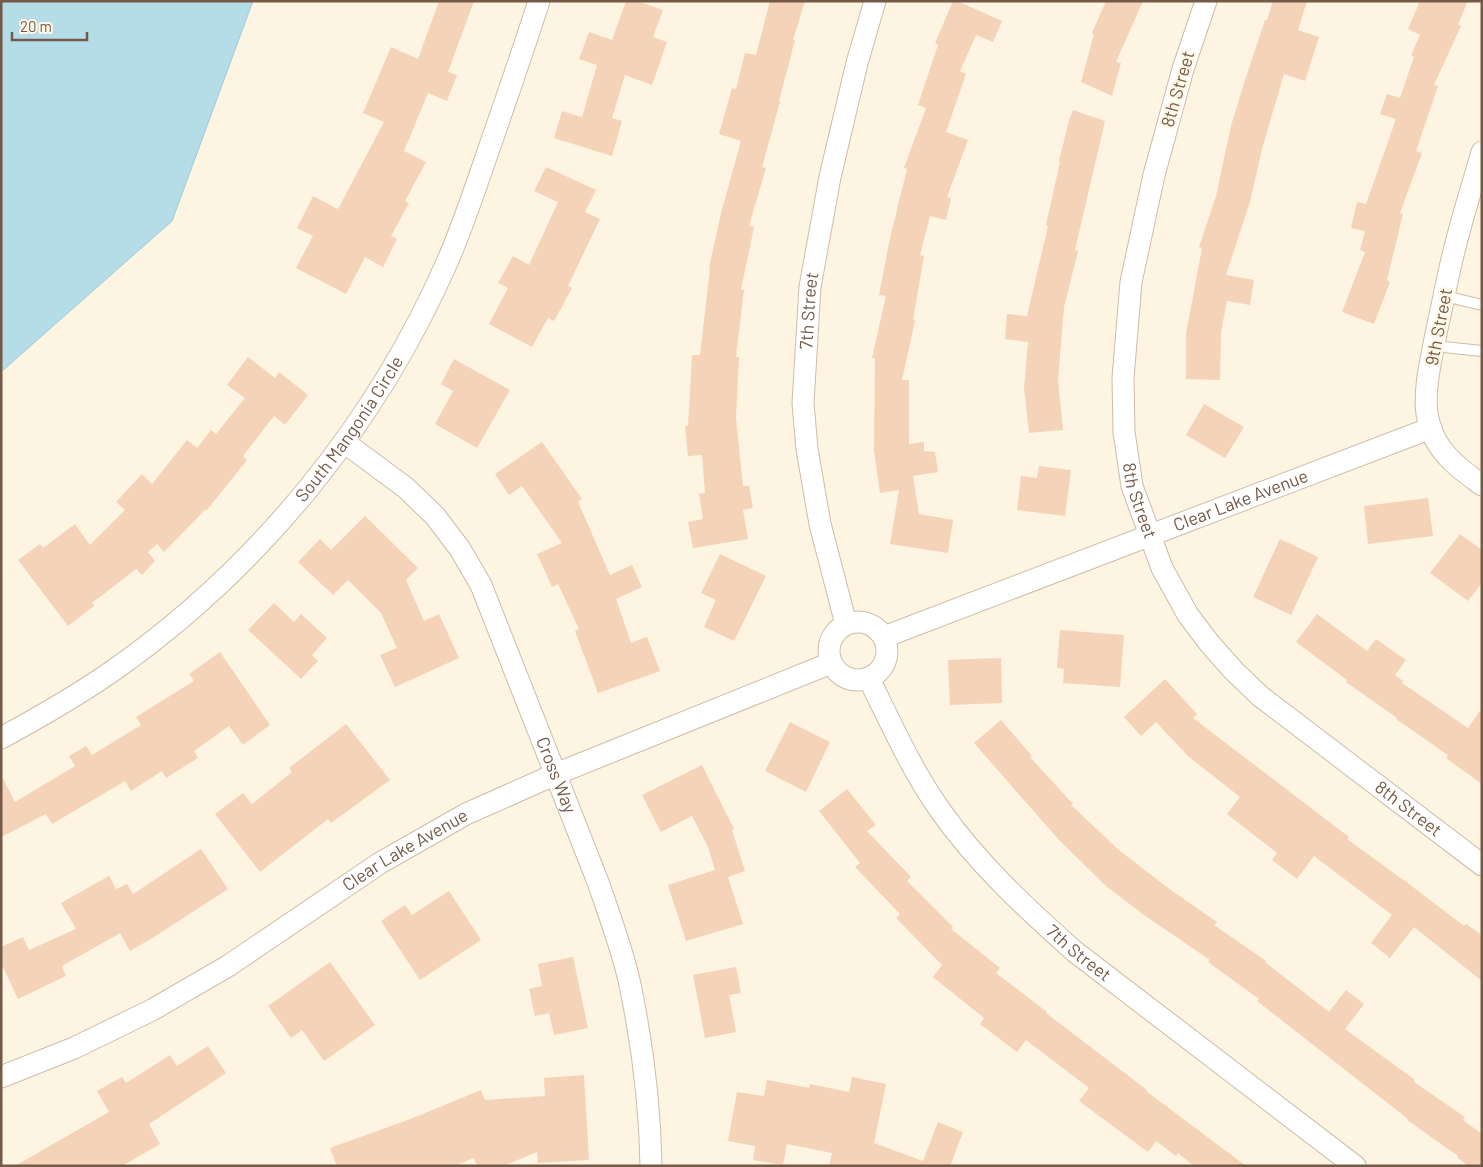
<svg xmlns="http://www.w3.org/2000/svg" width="1483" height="1167" font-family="Barlow,sans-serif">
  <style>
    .water { fill: #b5dde7; stroke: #9bccd9 }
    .building { fill: #f4d3b8 }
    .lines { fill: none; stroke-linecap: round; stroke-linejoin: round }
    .lane-casing { stroke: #cfbca8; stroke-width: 12 }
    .street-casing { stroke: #cfbca8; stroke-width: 23 }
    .lane { stroke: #fff; stroke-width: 10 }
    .street { stroke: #fff; stroke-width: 21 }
    .labels { text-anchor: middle; stroke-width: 5; stroke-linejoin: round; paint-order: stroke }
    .street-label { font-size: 18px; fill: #755b47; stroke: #fff8e9 }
  </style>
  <rect width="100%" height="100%" fill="#fdf4e2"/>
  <!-- water -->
  <path class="water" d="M1 1H253L172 221 1 372Z"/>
  <!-- building -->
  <path class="building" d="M439 1H474L448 72 457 75 447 101 428 93 404 151 426 162 405 201 409 203 391 236 397 239 383 267 365 257 346 294 296 268 313 236 297 228 313 196 338 209 384 122 363 113 391 47 418 59Z
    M626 1H637L663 10 653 37 667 42 652 85 625 75 612 118 622 121 612 156 554 138 562 111 582 117 597 65 579 59 589 32 612 40Z
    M770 1H805L793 40H795L779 101 780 102 762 167 766 168 749 226 754 227 741 290H744L736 357H739L736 418 743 486H749L753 508 743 510 748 539 693 548 688 522 703 519 699 494 705 493 702 455 688 456 685 426H688L692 355H700L710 269 709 268 721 213 741 141 719 134 732 88 736 89 745 53 756 55Z
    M953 1H957L1002 21 993 42 976 35 960 71 966 74 946 132 968 140 947 197 951 198 946 220 930 216 920 255 924 256 913 320 915 321 902 380H909V444L924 442V451L935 452 938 472 913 476 919 514 953 520 948 553 890 544 899 490 880 493 874 450 875 358H872L886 296 879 295 890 238 907 169 904 168 926 108 918 105 938 45 935 43Z
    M1106 1H1143L1116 62 1121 63 1112 96 1081 82 1094 34 1092 33Z
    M1273 1H1307L1298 30 1319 37 1305 81 1284 74 1262 149 1250 202 1226 275 1254 280 1250 305 1227 301 1221 332 1220 380 1186 379V334L1202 248 1199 247 1216 196 1231 126 1245 80 1265 20H1267Z
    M1420 1H1468L1458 24 1461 26 1434 85 1438 86 1416 151 1422 153 1400 213 1403 214 1387 280 1390 282 1374 324 1342 312 1365 252 1360 250 1365 231 1351 228 1357 202 1366 204 1396 119 1380 114 1387 94 1400 98 1414 57 1411 55 1420 35 1408 29Z
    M1073 110 1105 121 1075 250 1078 251 1064 307 1058 380 1063 430 1029 433 1024 388 1028 342 1005 339 1007 314 1027 316 1048 226 1046 225 1060 162 1059 161 1070 116H1071Z
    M546 167 596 190 585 212 600 219 568 286 572 288 554 321 548 318 532 347 489 324 508 288 498 283 513 256 529 265 558 202 534 191Z
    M248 357 275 378 279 372 308 395 285 425 274 416 243 456 247 460 207 510 206 509 164 552 157 544 148 552 155 561 142 575 136 569 92 603 94 606 68 626 18 560 40 544 43 548 75 524 90 545 125 510 116 502 142 474 152 484 187 440 197 448 211 430 216 434 245 398 227 385Z
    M454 359 510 390 477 448 435 424 453 391 441 384Z
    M1204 404 1244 427 1225 458 1186 435Z
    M542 442 582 499 578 502 610 575 632 565 642 587 616 599 631 643 647 637 660 671 598 693 575 631 579 629 558 584 552 587 537 554 562 543 522 486 509 495 495 474Z
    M1039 466 1071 470 1065 516 1017 510 1021 476 1037 478Z
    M1428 498 1433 536 1368 544 1364 506Z
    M365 516 418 568 406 580 424 621 439 614 459 658 395 687 380 655 397 648 381 613 348 580 333 595 298 562 320 539 331 550Z
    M1460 534 1482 550V583L1468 601 1430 573Z
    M1280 539 1318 557 1291 615 1253 597Z
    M720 554 766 576 734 641 704 627 716 600 701 593Z
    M274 603 294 622 301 614 327 638 312 655 318 661 301 679 248 630Z
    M1317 614 1367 651 1376 639 1406 660 1395 675 1403 681 1402 683 1468 728 1482 708V784L1446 758 1448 755 1396 719 1397 718 1346 682 1347 680 1296 642Z
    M1060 630 1124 635 1120 687 1063 683 1064 669 1057 668Z
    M220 652 270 725 243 745 229 726 194 751 198 758 166 778 162 771 131 791 125 781 52 824 46 814 1 837V775L15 802 75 766 69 756 86 746 92 755 141 725 136 717 194 681 189 674Z
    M1001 658 1002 703 950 705 948 660Z
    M1165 679 1197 714 1193 718 1349 837 1347 839 1413 887 1464 926 1466 924 1482 935V981L1414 927 1390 958 1371 943 1392 915 1314 856 1297 879 1272 860 1277 853 1227 814 1240 797 1188 756 1156 722 1141 736 1124 717Z
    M1001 720 1032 756 1030 757 1073 804 1071 805 1120 851 1172 891 1217 922 1214 925 1266 961 1265 962 1329 1012 1346 990 1364 1004 1345 1029 1415 1080 1414 1082 1465 1117 1463 1120 1482 1134V1166H1468L1457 1157 1458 1156 1407 1120 1408 1119 1257 1001 1259 999 1208 962 1210 960 1144 915 1106 886 1059 840 974 743Z
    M790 722 830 742 806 792 765 771Z
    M346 724 390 780 331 823 328 819 260 872 215 814 243 793 252 804 292 772 289 768Z
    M702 765 734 829 732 830 745 871 728 877 743 924 686 941 668 885 715 870 708 847 692 816 661 832 642 795Z
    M847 789 876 825 867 831 911 877 907 881 953 927 951 929 1000 968 996 973 1047 1012 1046 1013 1147 1090 1146 1091 1246 1166H1194L1178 1153 1176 1156 1156 1141 1148 1152 1079 1101 1089 1088 1026 1040 1017 1052 980 1024 984 1018 933 977 942 965 896 918 900 914 855 867 860 863 819 811Z
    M201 849 228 889 154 937 130 951 120 933 62 966 66 976 18 999 1 963V947L23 937 29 950 76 929 61 903 109 876 116 889 127 884 133 894Z
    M449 891 481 940 420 980 381 921 405 905 412 915Z
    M573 957 588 1028 554 1035 549 1013 535 1016 529 989 542 986 538 964Z
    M330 962 375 1025 324 1061 302 1030 291 1038 268 1006Z
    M736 967 741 993 729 995 736 1032 705 1038 693 975Z
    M208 1046 226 1073 149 1124 160 1144 122 1166H15L109 1112 97 1091 122 1077 126 1083 170 1055 177 1066Z
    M584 1075 589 1160 538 1163 537 1152 503 1166H477L474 1158 454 1166H337L330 1148 413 1118 481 1090 485 1100 545 1096 544 1078Z
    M852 1077 886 1084 874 1143 923 1161 938 1122 963 1132 950 1166H829L832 1153 787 1144 783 1165 753 1160 755 1146 728 1141 737 1092 764 1096 767 1080 809 1088 810 1084 849 1092Z"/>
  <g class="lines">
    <defs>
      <path id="lane" d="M1444 296 1482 305
        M1434 346 1482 351"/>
      <g id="street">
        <path id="s1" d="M1206 1 1183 69 1154 175 1131 282 1123 378 1124 432 1132 486 1162 568 1188 615 1210 644 1234 671 1260 696 1482 865"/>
        <path d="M1482 152C1473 184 1463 215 1455 247 1448 274 1443 302 1437 329 1432 355 1422 394 1428 419 1434 450 1458 468 1482 485"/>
        <path id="s2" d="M344 442 406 488 435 516 460 549 481 585 598 882C609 914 621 946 629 980 642 1041 650 1103 651 1166"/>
        <circle cx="858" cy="651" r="29"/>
        <path id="s3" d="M846 624 820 524 807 449 803 403 810 287 830 177 857 63 875 1"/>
        <path id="s4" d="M884 637 1431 428"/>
        <path id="s5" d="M869 679C891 723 911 769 940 810 977 863 1026 908 1074 951L1355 1166"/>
        <path id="s6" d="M1 738C40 717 78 695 114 670 260 567 377 423 448 260 465 221 478 180 492 140 508 94 524 48 539 1"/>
        <path id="s7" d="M1 1077 74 1048 152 1010 228 966 380 863 466 814 556 774 831 663"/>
      </g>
    </defs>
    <!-- lane casing -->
    <use href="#lane" class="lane-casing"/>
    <!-- street casing -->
    <use href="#street" class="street-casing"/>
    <!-- lane -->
    <use href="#lane" class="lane"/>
    <!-- street -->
    <use href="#street" class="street"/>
  </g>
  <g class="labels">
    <!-- street labels -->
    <g class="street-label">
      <text transform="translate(1178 89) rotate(-74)" y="6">8th Street</text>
      <text dy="6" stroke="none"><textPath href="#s3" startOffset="318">7th Street</textPath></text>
      <text transform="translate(1439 327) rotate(-79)" y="6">9th Street</text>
      <text dy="6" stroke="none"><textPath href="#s6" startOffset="471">South Mangonia Circle</textPath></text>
      <text dy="6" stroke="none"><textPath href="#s4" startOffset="382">Clear Lake Avenue</textPath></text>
      <text dy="6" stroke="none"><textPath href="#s1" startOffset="512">8th Street</textPath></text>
      <text dy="6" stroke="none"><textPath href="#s2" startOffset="405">Cross Way</textPath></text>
      <text dy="6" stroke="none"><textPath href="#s1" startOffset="932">8th Street</textPath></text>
      <text dy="6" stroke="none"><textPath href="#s7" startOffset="465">Clear Lake Avenue</textPath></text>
      <text dy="6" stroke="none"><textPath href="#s5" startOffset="349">7th Street</textPath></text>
    </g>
  </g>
  <!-- border -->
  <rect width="1483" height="1167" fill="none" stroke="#755b47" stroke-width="5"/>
  <!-- scale -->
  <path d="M12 32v8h75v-8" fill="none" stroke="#755b47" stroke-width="2.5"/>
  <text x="20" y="32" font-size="15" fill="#755b47" stroke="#fff8e9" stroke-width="4" paint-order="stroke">20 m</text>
</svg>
